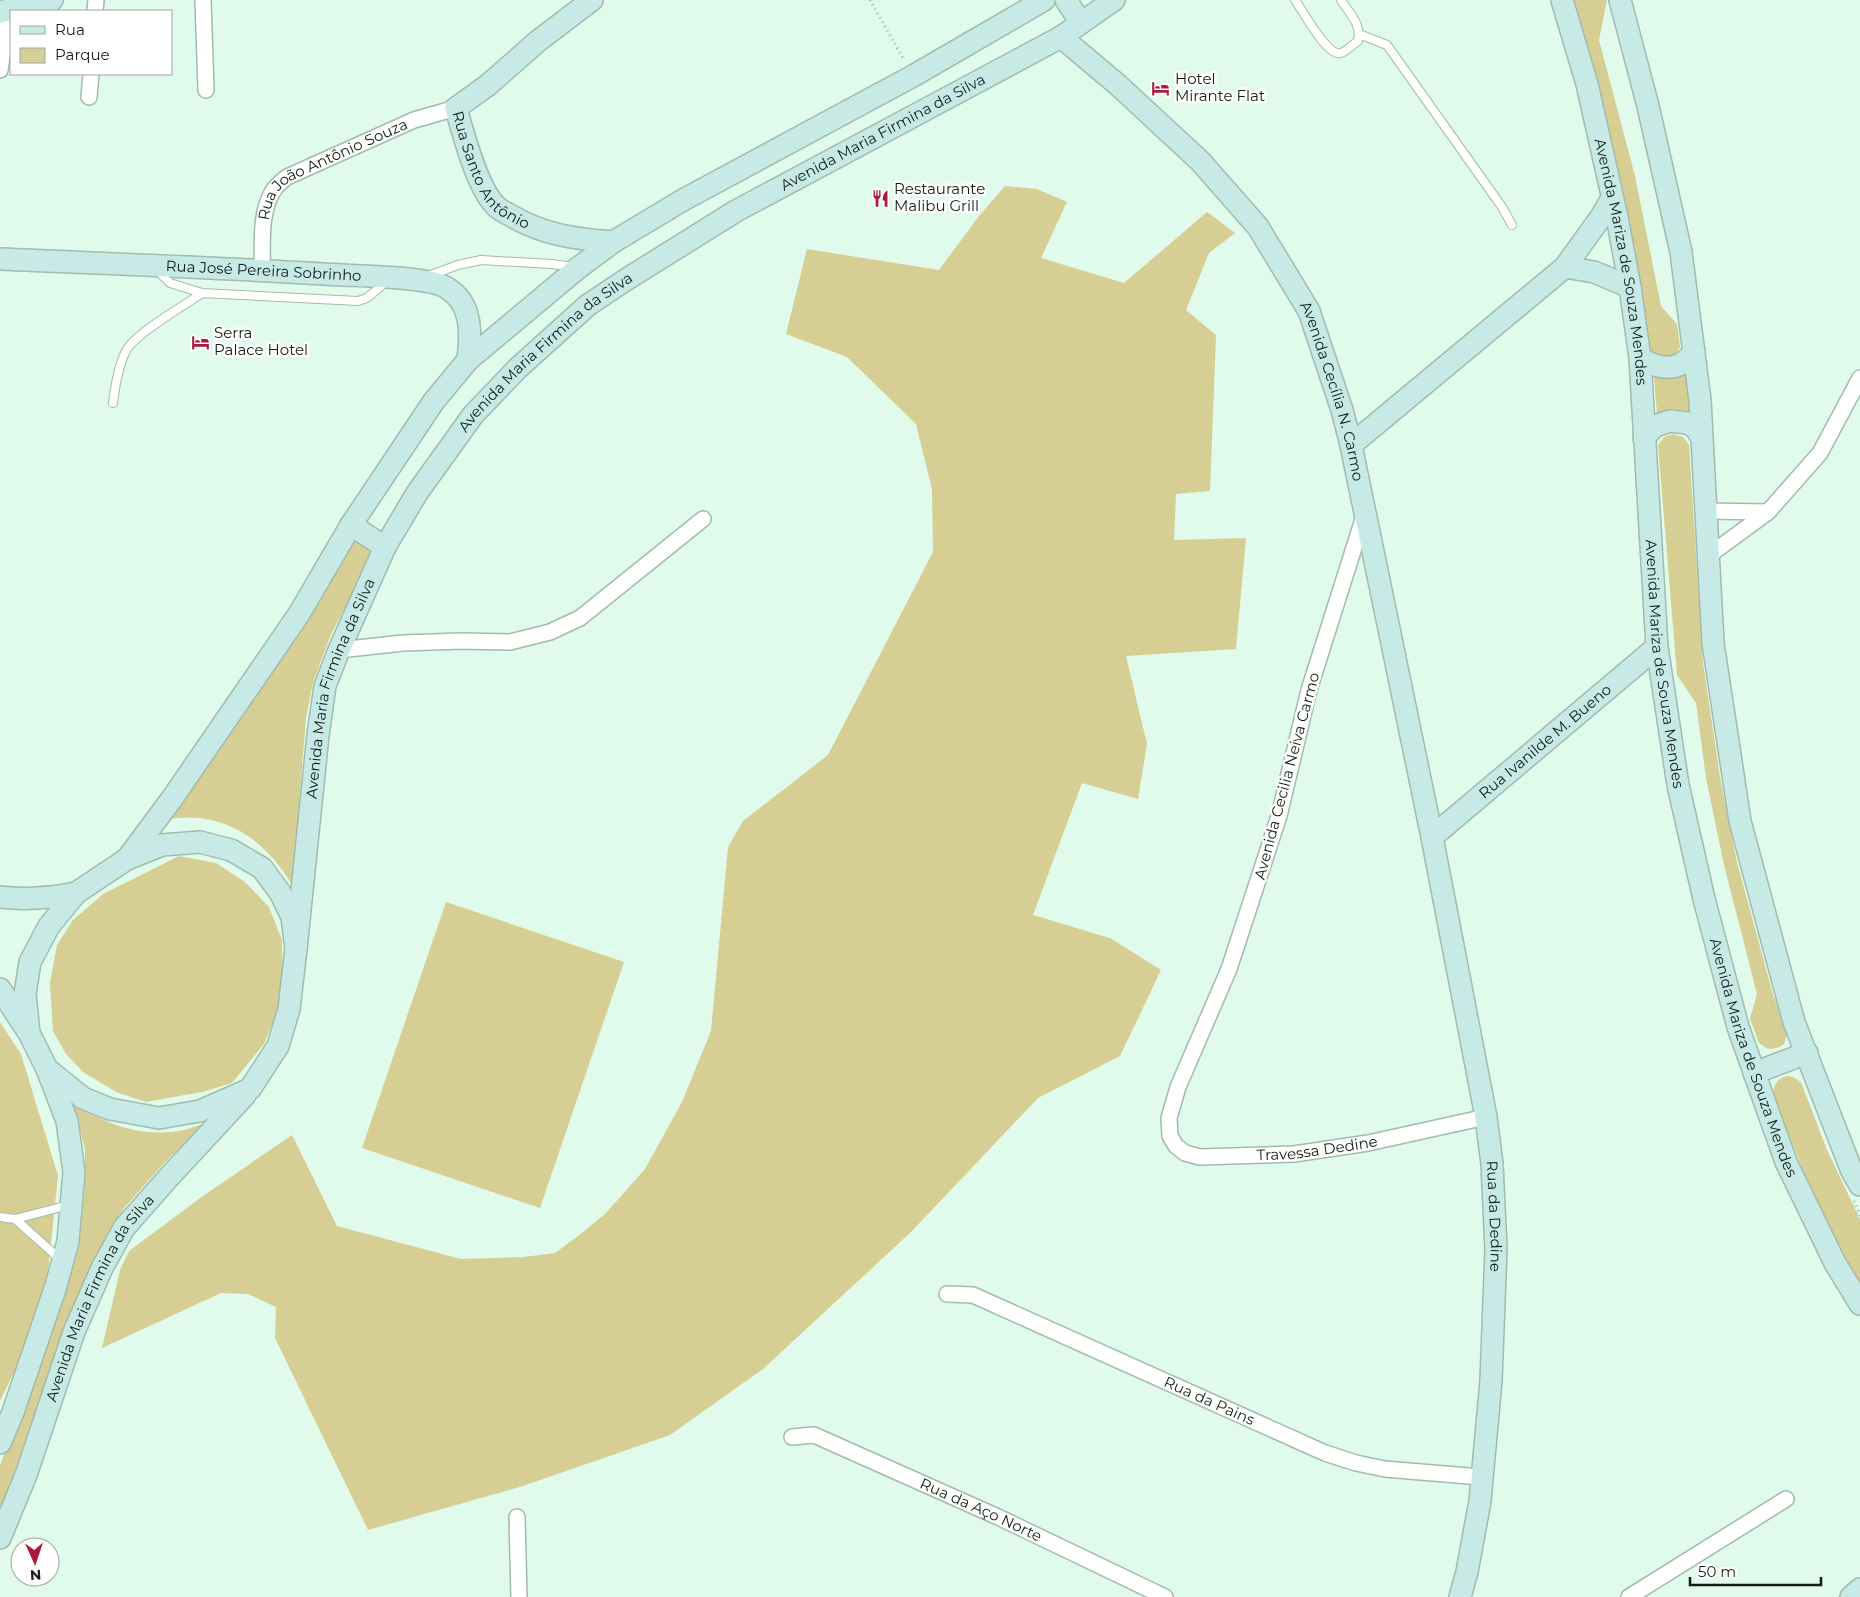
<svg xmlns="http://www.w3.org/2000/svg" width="1860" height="1597" font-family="Montserrat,sans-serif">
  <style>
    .green { fill: #d7ce93 }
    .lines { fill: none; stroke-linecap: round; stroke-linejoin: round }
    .lane-casing { stroke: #a2bbac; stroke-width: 10 }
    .street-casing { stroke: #a2bbac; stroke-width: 18 }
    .secondary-casing { stroke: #a2bbac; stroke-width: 24 }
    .path { stroke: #a0b5a8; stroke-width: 3; stroke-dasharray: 1 4; stroke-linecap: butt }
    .lane { stroke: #fff; stroke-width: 8 }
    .street { stroke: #fff; stroke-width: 15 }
    .secondary { stroke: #c7eae7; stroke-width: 21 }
    .labels { text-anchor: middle; stroke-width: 5; stroke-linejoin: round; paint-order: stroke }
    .poi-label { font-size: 15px; fill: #131d17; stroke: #fff; text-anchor: start }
    .street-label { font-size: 15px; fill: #131d17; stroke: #fff }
  </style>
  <rect width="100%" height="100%" fill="#e0fbeb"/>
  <!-- green -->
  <path class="green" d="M1573 0H1607L1599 40 1635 176 1661 306 1677 324 1680 347 1675 356 1670 359 1651 353 1628 212 1596 78Z
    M1005 186 1037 189 1067 202 1041 258 1124 283 1207 212 1235 233 1209 253 1186 310 1216 335 1210 491 1176 494 1174 540 1246 538 1236 649 1126 656 1147 744 1138 799 1082 783 1033 915 1110 938 1161 970 1120 1056 1038 1098 911 1232 763 1369 670 1435 520 1487 368 1530 275 1338 276 1307 248 1294 221 1293 102 1348 120 1270 129 1251 203 1196 292 1135 337 1226 461 1259 524 1257 555 1253 582 1233 606 1213 645 1169 682 1102 711 1031 728 847 743 821 828 755 933 552 932 489 916 424 847 357 786 334 807 249 939 270 979 216Z
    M1689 372 1692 413 1674 409 1657 415 1654 377C1667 379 1676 378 1689 372Z
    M1673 434 1683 437 1689 445 1703 663 1720 777 1737 862 1772 991 1787 1035 1784 1044 1780 1047 1771 1049 1766 1048 1759 1043 1750 1019 1757 994 1724 865 1706 778 1696 703 1677 675 1658 445 1664 437Z
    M356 536 375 552 332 632 313 682 306 718 295 854 291 883C263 837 220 809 165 820Z
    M179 856 216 863 245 882 269 907 282 940 283 980 277 1012 264 1044 232 1083 202 1092 146 1102 116 1092 83 1072 66 1054 53 1031 50 983 57 945 73 920 103 894Z
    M446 902 624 962 540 1208 362 1148Z
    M0 1022 21 1054 58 1176 44 1311 0 1401Z
    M1787 1076 1793 1077 1801 1082 1827 1150 1860 1219V1283C1825 1224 1796 1158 1773 1093 1774 1084 1778 1078 1787 1076Z
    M72 1100C103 1124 138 1137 178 1131 187 1130 196 1126 205 1123L165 1162 124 1208 99 1250 0 1521V1466L79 1240 85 1187V1149Z"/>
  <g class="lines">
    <defs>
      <path id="lane" d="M1295 0C1303 11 1327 57 1341 53 1347 51 1353 44 1358 41 1362 24 1349 13 1341 0
        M1359 34 1387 45 1502 207 1512 225
        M157 270 170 283 202 293 358 301 367 298 386 282
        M428 276 458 265 481 260 552 264 574 267
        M113 403C115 387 119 358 130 345 145 328 182 307 202 293
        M0 1217 15 1219 69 1205
        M15 1219 60 1259"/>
      <g id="street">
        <path d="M203 0 206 90"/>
        <path d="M95 11 96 0"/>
        <path d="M0 70 9 10"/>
        <path d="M89 97 91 74"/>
        <path id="s1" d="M262 270C263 245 259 214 273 191 276 186 282 181 287 177L414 120 456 108"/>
        <path d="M1706 511 1768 512"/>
        <path id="s2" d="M1364 516 1309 690 1279 816 1229 969 1178 1087 1169 1118 1170 1136 1176 1146 1185 1153 1200 1157 1294 1154 1368 1143 1486 1117"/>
        <path d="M1708 556 1768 512 1820 453 1860 378"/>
        <path d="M339 650 403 643 461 641 510 642 550 632 580 618 703 519"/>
        <path id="s3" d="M947 1294 973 1295 1325 1453 1356 1463 1385 1469 1481 1477"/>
        <path id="s4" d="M792 1437 814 1435 998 1517 1165 1597"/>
        <path d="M517 1517 519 1597"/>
        <path d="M1629 1597 1786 1499"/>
      </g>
      <g id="secondary">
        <path id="s5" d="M592 0 538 41 488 85 456 108C463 133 478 191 497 207 500 210 506 213 510 215 543 235 576 239 613 242"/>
        <path d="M1066 0 1081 23"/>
        <path id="s6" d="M1562 0 1587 84 1617 217 1630 287 1640 358 1657 647 1678 785 1704 899 1738 1027 1786 1162 1835 1263 1860 1304"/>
        <path d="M1620 0 1648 106 1681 252 1700 400 1713 643 1740 821 1794 1022 1851 1169 1860 1185"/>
        <path d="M0 12 52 0"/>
        <path id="s7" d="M1061 37 1118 85 1200 161 1258 227 1309 311 1342 410 1351 445 1432 837 1486 1117 1492 1164 1496 1249 1491 1381 1480 1501 1467 1572 1460 1597"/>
        <path id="s8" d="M0 259C114 264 228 268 342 275 364 276 430 277 447 288 473 304 471 334 468 360"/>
        <path d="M1565 267 1594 272 1630 287"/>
        <path d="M1640 358C1660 370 1680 373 1694 351"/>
        <path d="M1644 438 1655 426 1670 421 1687 423 1695 427 1702 438"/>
        <path d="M1351 445 1565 267 1601 217 1612 198"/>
        <path d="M351 525 385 547"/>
        <path id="s9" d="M1432 837 1657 647"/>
        <path d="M127 859 171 800 299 614 351 525 434 401 468 360 578 268 613 242 683 200 913 76 1044 0"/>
        <path d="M0 897C26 900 51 898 76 893"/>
        <path id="s10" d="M296 949 318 735 325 686 339 650 385 547 417 493 473 415 518 368 588 305 627 279 736 211 1061 37 1114 0"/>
        <path d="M0 989 29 1033 47 1069 83 1098 110 1109 159 1118 200 1111 250 1089 278 1046 289 1009 296 949 292 917 281 894 262 868 231 850 200 842 162 845 127 859 76 893 49 926 30 962 25 994 29 1033"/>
        <path d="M1754 1073 1807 1053"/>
        <path d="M0 1443 13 1412 56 1286 68 1241 74 1172 67 1121 47 1069"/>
        <path id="s11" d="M0 1538 26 1475 74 1332 102 1268 124 1228 168 1178 245 1095"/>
        <path d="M1851 1597 1860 1589"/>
      </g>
    </defs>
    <!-- lane casing -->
    <use href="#lane" class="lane-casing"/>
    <!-- street casing -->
    <use href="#street" class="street-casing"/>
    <!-- secondary casing -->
    <use href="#secondary" class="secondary-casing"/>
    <!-- path -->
    <path class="path" d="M870 0 904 60
      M1854 1201 1860 1216"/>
    <!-- lane -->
    <use href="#lane" class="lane"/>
    <!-- street -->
    <use href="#street" class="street"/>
    <!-- secondary -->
    <use href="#secondary" class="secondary"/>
  </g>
  <!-- icons -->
  <defs>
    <symbol id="hotel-bare" viewBox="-9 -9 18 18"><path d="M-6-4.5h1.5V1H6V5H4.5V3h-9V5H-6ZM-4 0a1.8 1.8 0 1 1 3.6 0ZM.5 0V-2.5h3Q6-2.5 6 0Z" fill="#ad1841" stroke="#fff" stroke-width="2.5" paint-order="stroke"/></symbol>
    <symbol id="restaurant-bare" viewBox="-9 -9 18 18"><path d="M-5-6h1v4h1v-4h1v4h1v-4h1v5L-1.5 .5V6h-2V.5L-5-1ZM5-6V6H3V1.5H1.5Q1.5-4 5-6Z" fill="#ad1841" stroke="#fff" stroke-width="2.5" paint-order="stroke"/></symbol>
  </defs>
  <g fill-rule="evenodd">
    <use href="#hotel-bare" x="1148" y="76" width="25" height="25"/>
    <use href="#restaurant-bare" x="868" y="186" width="25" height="25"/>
    <use href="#hotel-bare" x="188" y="330" width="25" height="25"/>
  </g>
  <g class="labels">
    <!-- poi labels -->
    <g class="poi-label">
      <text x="1175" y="84">Hotel<tspan x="1175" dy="17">Mirante Flat</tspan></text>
      <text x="894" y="194">Restaurante<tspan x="894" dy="17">Malibu Grill</tspan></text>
      <text x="214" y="338">Serra<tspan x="214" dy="17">Palace Hotel</tspan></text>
    </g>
    <!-- street labels -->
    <g class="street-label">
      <text dy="5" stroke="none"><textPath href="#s10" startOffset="1076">Avenida Maria Firmina da Silva</textPath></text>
      <text dy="5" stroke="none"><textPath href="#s5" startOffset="248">Rua Santo Antônio</textPath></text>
      <text dy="5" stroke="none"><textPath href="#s1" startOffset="141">Rua João Antônio Souza</textPath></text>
      <text dy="5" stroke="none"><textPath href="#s6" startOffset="269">Avenida Mariza de Souza Mendes</textPath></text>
      <text dy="5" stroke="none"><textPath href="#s8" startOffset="264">Rua José Pereira Sobrinho</textPath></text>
      <text dy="5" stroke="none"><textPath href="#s10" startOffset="671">Avenida Maria Firmina da Silva</textPath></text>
      <text dy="5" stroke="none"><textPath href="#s7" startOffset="456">Avenida Cecília N. Carmo</textPath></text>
      <text dy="5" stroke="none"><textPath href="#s6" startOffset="674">Avenida Mariza de Souza Mendes</textPath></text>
      <text dy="5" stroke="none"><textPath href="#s10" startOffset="266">Avenida Maria Firmina da Silva</textPath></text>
      <text dy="5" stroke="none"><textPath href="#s9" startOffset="148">Rua Ivanilde M. Bueno</textPath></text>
      <text transform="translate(1287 776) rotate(-75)" y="5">Avenida Cecilia Neiva Carmo</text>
      <text dy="5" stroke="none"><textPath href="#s6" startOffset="1079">Avenida Mariza de Souza Mendes</textPath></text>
      <text dy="5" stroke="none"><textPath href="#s2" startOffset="808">Travessa Dedine</textPath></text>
      <text dy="5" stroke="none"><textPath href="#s7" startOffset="1298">Rua da Dedine</textPath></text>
      <text dy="5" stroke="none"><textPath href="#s11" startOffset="261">Avenida Maria Firmina da Silva</textPath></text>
      <text dy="5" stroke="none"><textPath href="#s3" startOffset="285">Rua da Pains</textPath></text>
      <text dy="5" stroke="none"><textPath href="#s4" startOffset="205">Rua da Aço Norte</textPath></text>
    </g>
  </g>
  <!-- legend -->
  <rect x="10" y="10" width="162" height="65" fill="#ffffff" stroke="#a1a5a2"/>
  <rect x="20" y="26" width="25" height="8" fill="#c7eae7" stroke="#a1a5a2"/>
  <text x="55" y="35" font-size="15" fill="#131d17">Rua</text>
  <rect x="20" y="48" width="25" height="15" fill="#d7ce93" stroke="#a1a5a2"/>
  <text x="55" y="60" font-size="15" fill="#131d17">Parque</text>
  <!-- north arrow -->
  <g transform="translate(35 1562) rotate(177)"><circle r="24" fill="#ffffff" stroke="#a1a5a2"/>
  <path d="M0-4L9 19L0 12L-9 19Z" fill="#ad1841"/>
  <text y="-8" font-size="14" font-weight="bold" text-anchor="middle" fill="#131d17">N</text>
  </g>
  <!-- scale -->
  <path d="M1690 1577v8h131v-8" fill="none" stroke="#131d17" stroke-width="2.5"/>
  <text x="1698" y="1577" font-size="15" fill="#131d17" stroke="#ffffff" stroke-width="4" paint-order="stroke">50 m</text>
</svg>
